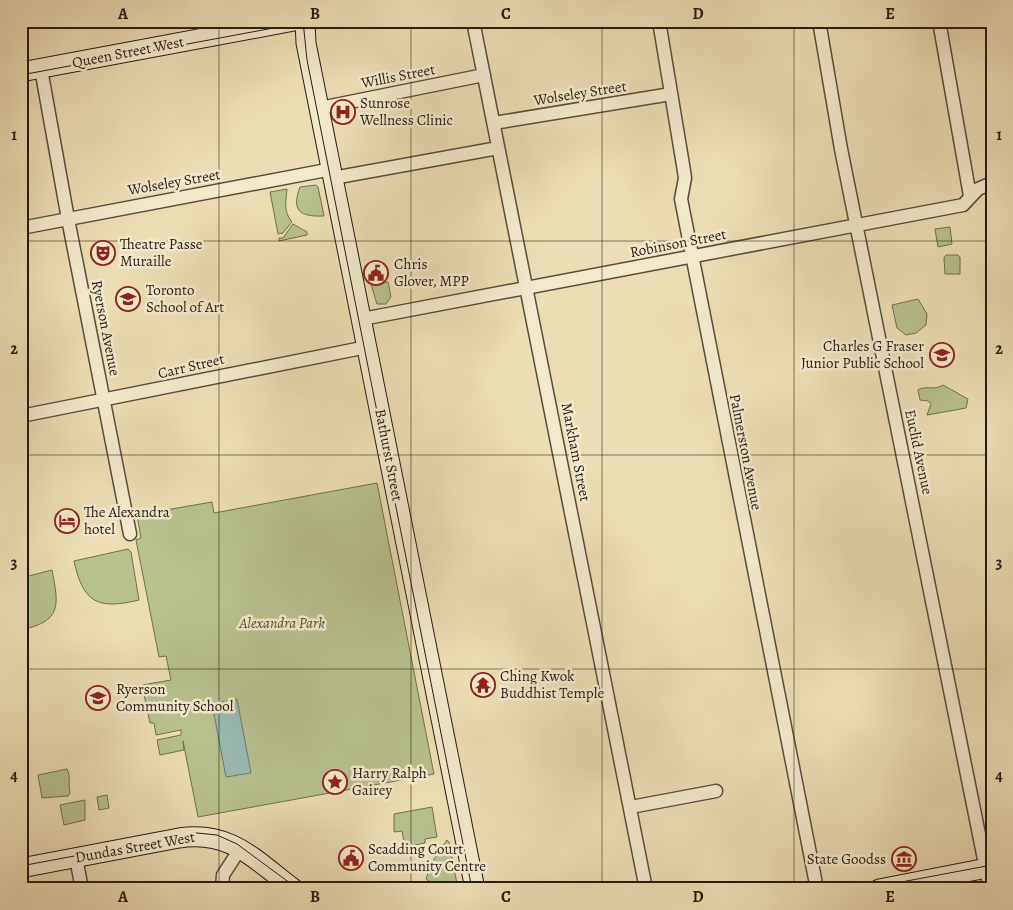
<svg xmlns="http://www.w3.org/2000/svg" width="1013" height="910" font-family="Alegreya,serif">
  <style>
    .green { fill: #b7c18e; stroke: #6e6e51 }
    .water { fill: #99bbb3; stroke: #6b7b73 }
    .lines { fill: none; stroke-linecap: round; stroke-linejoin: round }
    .minor-casing { stroke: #574c3c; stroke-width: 15 }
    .secondary-casing { stroke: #251b14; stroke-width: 21 }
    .minor { stroke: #f3eace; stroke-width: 12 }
    .secondary { stroke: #f3eace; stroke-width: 19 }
    .tram { stroke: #251b14; stroke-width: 1 }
    .grid { fill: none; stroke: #251b14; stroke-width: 1; stroke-opacity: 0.55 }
    .labels { text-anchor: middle; stroke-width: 5; stroke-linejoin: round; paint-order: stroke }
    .street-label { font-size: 15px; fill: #251b14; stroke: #f3eace }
    .poi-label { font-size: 15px; fill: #251b14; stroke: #f3eace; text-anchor: start }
    .park-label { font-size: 15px; font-style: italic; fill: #514d39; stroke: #f3eace }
    .neatline { fill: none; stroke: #251b14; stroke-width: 2 }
    .grid-label { font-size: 16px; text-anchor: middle; font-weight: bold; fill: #251b14 }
  </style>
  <rect width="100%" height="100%" fill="#ecdeb4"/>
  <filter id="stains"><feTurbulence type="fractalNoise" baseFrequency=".004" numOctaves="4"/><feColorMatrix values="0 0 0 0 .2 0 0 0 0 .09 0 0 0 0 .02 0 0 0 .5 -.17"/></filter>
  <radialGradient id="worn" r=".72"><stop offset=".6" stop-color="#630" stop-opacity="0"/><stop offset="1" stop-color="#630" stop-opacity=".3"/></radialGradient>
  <!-- green -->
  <path class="green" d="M316 185 318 187 324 216C300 217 291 211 300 187Z
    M287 189C286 202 283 211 292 222L283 233 278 234 270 192Z
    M293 224 307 232V235L279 241V238H283Z
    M950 227 952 244 938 247 935 229Z
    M946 255H958L960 257V274H945L944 258Z
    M388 282 391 297 386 304H377L371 284Z
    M918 299 927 314 926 325 916 333 906 335 897 328 892 305Z
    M943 385 968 399 966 408 927 415 931 404 928 401 920 400 918 390C925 385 935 391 943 385Z
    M377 483 434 774 198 817 183 741 184 750 160 755 157 740 181 735V730L156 735 154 723H150L142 685 171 680 166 656 159 657 136 540 141 538 137 515 212 502 214 513Z
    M128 549 131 552 139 600C98 610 83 603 74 561Z
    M52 570C59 606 62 621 21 630V578Z
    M67 769C71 777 68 784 70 793L68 796 42 798 38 775Z
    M107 795 109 808 99 810 97 797Z
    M85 800V820L64 825 60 805Z
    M432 807 437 837 425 839V843L405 847 402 831 394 832V814Z
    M447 840 449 842 458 889H441L426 879 432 862Z"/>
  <!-- water -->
  <path class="water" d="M237 699 251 773 226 777 212 704Z"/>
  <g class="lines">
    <defs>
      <path id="minor" d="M473 21 646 889
        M659 21 683 165 685 178 681 199 817 889
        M819 21 841 149 990 889
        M939 21 970 196
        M41 69 68 219 130 534
        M320 108 484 75
        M494 123 671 94
        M333 178 498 148
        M21 228 332 169
        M362 319 963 205 978 189 992 183
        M21 416 367 347
        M631 807 716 791
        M76 858 82 889
        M222 889 223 875 240 849"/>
      <path id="secondary" d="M305 21 306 43 475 889
        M21 72 294 21
        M21 868 179 838C231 830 255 860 294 889
        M879 889 992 867"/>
    </defs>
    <!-- minor casing -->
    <use href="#minor" class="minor-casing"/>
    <!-- secondary casing -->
    <use href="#secondary" class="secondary-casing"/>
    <!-- minor -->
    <use href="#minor" class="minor"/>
    <!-- secondary -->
    <use href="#secondary" class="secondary"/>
    <!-- tram -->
    <path class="tram" d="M303 21 307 60 472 889
      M21 75 311 21
      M21 866 197 833 217 835 237 844 298 889
      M864 889 992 865"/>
  </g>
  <!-- grid -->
  <path class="grid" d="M219 21V889M411 21V889M602 21V889M794 21V889M21 241H992M21 455H992M21 669H992"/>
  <!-- icons -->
  <defs>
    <symbol id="hospital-ring" viewBox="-11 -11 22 22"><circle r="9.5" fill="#f3eace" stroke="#8f2418" stroke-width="1.5"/><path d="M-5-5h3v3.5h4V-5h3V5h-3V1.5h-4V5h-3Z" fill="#8f2418"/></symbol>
    <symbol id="theatre-ring" viewBox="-11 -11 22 22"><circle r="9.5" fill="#f3eace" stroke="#8f2418" stroke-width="1.5"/><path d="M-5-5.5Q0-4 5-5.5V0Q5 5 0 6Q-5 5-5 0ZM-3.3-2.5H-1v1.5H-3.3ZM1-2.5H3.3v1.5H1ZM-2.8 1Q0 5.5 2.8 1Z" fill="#8f2418"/></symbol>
    <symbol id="civic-ring" viewBox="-11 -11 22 22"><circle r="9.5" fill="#f3eace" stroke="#8f2418" stroke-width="1.5"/><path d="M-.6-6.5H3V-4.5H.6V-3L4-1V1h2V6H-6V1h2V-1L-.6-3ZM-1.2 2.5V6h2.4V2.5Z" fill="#8f2418"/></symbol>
    <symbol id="university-ring" viewBox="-11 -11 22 22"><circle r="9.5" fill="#f3eace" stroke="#8f2418" stroke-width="1.5"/><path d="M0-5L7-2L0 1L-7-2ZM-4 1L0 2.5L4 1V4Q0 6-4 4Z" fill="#8f2418"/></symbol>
    <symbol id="school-ring" viewBox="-11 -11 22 22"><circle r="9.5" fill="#f3eace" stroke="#8f2418" stroke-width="1.5"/><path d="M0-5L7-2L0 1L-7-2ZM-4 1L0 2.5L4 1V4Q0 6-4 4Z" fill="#8f2418"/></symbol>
    <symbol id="hotel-ring" viewBox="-11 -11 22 22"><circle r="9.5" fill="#f3eace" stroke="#8f2418" stroke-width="1.5"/><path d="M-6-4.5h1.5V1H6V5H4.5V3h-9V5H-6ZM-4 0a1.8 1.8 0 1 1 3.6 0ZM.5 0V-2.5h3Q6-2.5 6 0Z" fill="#8f2418"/></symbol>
    <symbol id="temple-ring" viewBox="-11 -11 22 22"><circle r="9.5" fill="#f3eace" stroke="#8f2418" stroke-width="1.5"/><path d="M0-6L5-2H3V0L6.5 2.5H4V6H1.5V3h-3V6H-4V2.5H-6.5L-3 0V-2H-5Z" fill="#8f2418"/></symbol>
    <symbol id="sight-ring" viewBox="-11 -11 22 22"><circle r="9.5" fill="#f3eace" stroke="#8f2418" stroke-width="1.5"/><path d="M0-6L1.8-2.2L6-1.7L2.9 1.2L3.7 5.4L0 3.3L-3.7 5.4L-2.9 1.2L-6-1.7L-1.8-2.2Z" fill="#8f2418"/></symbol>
    <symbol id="museum-ring" viewBox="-11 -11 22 22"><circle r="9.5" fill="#f3eace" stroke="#8f2418" stroke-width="1.5"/><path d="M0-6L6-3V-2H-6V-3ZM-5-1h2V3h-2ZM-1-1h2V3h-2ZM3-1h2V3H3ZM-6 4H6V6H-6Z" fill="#8f2418"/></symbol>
  </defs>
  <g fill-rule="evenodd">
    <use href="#hospital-ring" x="329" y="98" width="28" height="28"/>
    <use href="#theatre-ring" x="89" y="239" width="28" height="28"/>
    <use href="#civic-ring" x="362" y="259" width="28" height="28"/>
    <use href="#university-ring" x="114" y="285" width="28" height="28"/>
    <use href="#school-ring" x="928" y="341" width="28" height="28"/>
    <use href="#hotel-ring" x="53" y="507" width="28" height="28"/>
    <use href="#temple-ring" x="469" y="671" width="28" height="28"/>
    <use href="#school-ring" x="84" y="684" width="28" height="28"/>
    <use href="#sight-ring" x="321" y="768" width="28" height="28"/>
    <use href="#civic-ring" x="337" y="844" width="28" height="28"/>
    <use href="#museum-ring" x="890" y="845" width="28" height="28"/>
  </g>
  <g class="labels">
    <!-- street labels -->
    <g class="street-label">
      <text transform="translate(128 52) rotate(-11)" y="5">Queen Street West</text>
      <text transform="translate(398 76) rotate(-11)" y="5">Willis Street</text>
      <text transform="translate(580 93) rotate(-9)" y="5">Wolseley Street</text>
      <text transform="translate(174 182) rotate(-10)" y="5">Wolseley Street</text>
      <text transform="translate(678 243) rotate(-11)" y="5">Robinson Street</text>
      <text transform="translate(106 328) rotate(79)" y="5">Ryerson Avenue</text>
      <text transform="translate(191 366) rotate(-13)" y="5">Carr Street</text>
      <text transform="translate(576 452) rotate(79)" y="5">Markham Street</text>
      <text transform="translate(746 452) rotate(79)" y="5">Palmerston Avenue</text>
      <text transform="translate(919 452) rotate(78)" y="5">Euclid Avenue</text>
      <text transform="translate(389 455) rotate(79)" y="5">Bathurst Street</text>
      <text transform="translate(135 847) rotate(-10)" y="5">Dundas Street West</text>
    </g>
    <!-- poi labels -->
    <g class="poi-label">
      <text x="360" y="108">Sunrose<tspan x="360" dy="17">Wellness Clinic</tspan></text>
      <text x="120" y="249">Theatre Passe<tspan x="120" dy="17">Muraille</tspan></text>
      <text x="394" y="269">Chris<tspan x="394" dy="17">Glover, MPP</tspan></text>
      <text x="146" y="295">Toronto<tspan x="146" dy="17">School of Art</tspan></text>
      <text x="924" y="351" text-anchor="end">Charles G Fraser<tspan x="924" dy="17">Junior Public School</tspan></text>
      <text x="84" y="517">The Alexandra<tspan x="84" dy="17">hotel</tspan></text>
      <text x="500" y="681">Ching Kwok<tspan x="500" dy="17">Buddhist Temple</tspan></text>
      <text x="116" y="694">Ryerson<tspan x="116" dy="17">Community School</tspan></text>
      <text x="352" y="778">Harry Ralph<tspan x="352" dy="17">Gairey</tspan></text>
      <text x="368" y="854">Scadding Court<tspan x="368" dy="17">Community Centre</tspan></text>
      <text x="886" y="864" text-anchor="end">State Goodss</text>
    </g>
    <!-- park labels -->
    <g class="park-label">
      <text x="282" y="628">Alexandra Park</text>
    </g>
  </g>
  <!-- margin -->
  <rect width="1013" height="910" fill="none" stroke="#ecdeb4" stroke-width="55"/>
  <rect x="28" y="28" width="958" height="854" class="neatline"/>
  <g class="grid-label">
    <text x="123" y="19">A</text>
    <text x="315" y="19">B</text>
    <text x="506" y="19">C</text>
    <text x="698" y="19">D</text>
    <text x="890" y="19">E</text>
    <text x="14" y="140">1</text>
    <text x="999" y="140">1</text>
    <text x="14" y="354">2</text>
    <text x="999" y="354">2</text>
    <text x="14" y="568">3</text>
    <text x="999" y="568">3</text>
    <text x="14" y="781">4</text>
    <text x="999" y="781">4</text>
    <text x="123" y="902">A</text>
    <text x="315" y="902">B</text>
    <text x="506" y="902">C</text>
    <text x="698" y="902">D</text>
    <text x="890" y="902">E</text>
  </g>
  <rect width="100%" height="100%" filter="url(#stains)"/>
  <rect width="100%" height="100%" fill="url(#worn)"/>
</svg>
